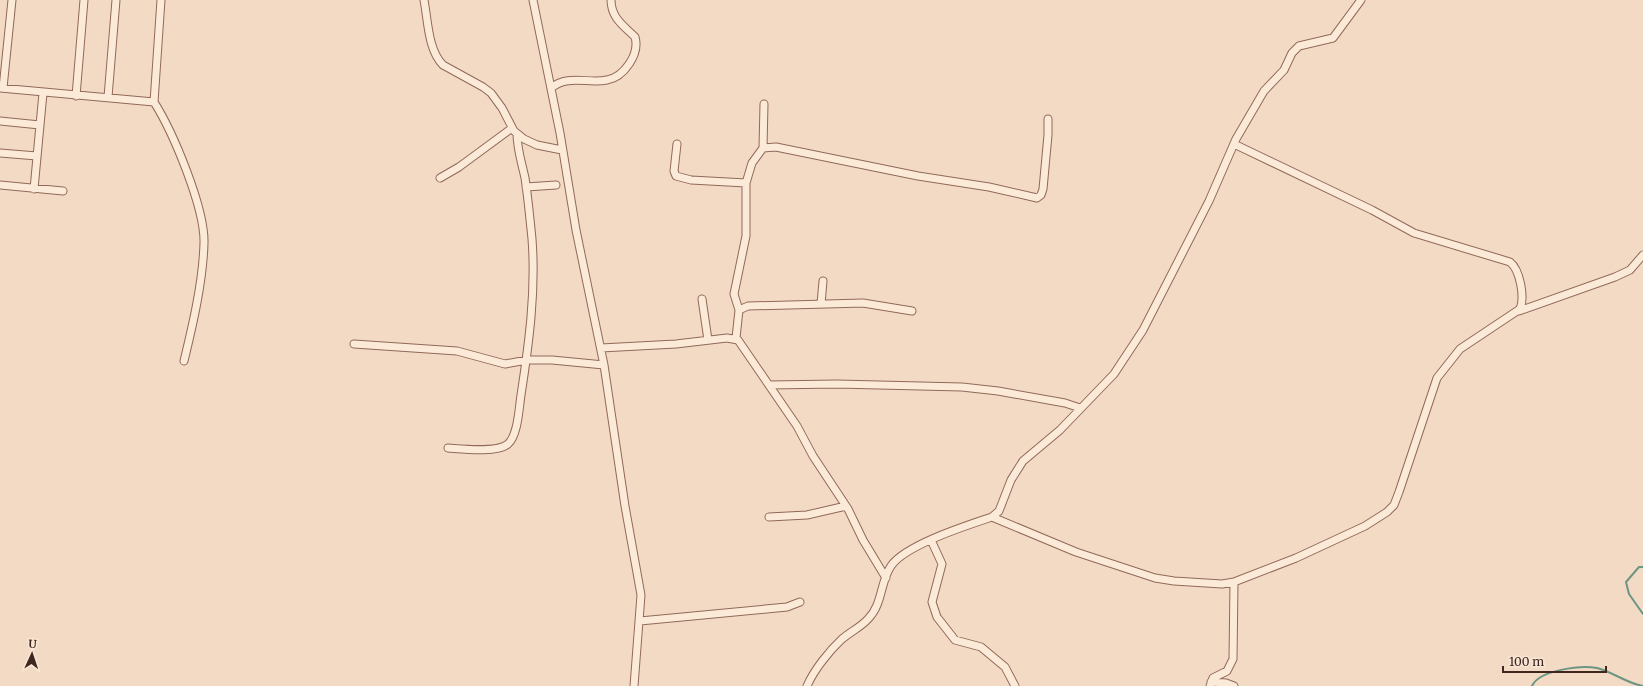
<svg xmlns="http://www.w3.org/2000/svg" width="1643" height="686" font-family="Merriweather,serif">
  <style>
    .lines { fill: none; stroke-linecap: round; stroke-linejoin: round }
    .stream { stroke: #6c9682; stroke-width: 2 }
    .minor-casing { stroke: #916958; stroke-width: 9 }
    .minor { stroke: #fcead9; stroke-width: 7 }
  </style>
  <rect width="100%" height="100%" fill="#f3dac5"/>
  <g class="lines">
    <!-- stream -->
    <path class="stream" d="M1643 567H1639L1626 582 1629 594 1643 614
      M1532 686C1539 670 1581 665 1597 668 1613 672 1626 683 1643 686"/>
    <defs>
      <path id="minor" d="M161 0 154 102C173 132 205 208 204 243 203 281 193 324 184 361
        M424 0C428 21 428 50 443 65L483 87 491 93 502 108 514 131 524 139 537 145 562 150
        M533 0 560 133 576 230 604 365 625 506 641 595 634 686
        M0 88 154 102
        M3 88 12 0
        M551 88C568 74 588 84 607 80 624 77 640 54 635 37 624 26 611 18 611 0
        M76 96 84 0
        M108 97 116 0
        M0 121 40 125
        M677 144 674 171 676 176 691 180 746 183
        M763 148 764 104
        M0 153 37 156
        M440 178 459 167 512 128
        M0 185 63 191
        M526 187 556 185
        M34 189 43 93
        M702 299 708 340
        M821 304 823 281
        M739 310 734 294 746 236V183L752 163 763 148 776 147 918 176 989 187 1037 198 1041 195 1043 189 1048 135V119
        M1519 311 1615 277 1630 270 1643 255
        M736 338 739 310 748 306 863 303 912 311
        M354 344 457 351 505 364 527 360H552L604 365
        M601 348 676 344 727 338 738 340 797 426 813 456 848 509 863 540 886 578
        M769 385 837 384 962 387 998 391 1065 403 1080 408
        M448 448C463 449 497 453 508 444 518 435 519 408 521 395 529 343 536 291 532 239 530 219 528 198 525 178 522 164 517 149 517 134
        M769 517 807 515 846 506
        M992 517 1076 552 1155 578 1174 581 1222 584 1234 582 1296 558 1365 526 1387 512 1394 505 1399 492 1437 378 1460 349 1520 309C1525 297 1520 270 1510 262L1414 233 1372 210 1234 144
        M931 540 942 564 932 602 937 617 955 640 981 647 1005 667 1015 686
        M640 621 787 607 800 602
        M1211 682 1226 683 1234 686
        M807 686C814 670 829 651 842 639 850 632 861 627 868 619 883 604 880 582 891 566 905 545 968 525 992 517L999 511 1011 480 1023 461 1060 430 1114 374 1143 330 1209 201 1236 139 1264 91 1284 70 1292 53 1299 46 1333 38 1361 0
        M1210 686 1213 678 1227 671 1233 659 1234 582"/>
    </defs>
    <!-- minor casing -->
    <use href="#minor" class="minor-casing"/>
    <!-- minor -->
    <use href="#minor" class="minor"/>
  </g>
  <!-- north arrow -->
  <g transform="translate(32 654) rotate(3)" stroke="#f9e7d5" stroke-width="3" paint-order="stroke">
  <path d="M0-3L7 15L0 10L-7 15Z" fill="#3f261e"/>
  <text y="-6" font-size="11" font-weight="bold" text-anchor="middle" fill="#3f261e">U</text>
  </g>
  <!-- scale -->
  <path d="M1503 666v6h103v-6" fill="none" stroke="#3f261e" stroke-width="2"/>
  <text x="1509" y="666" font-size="12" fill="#3f261e" stroke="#f9e7d5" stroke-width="3" paint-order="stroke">100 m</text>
</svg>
